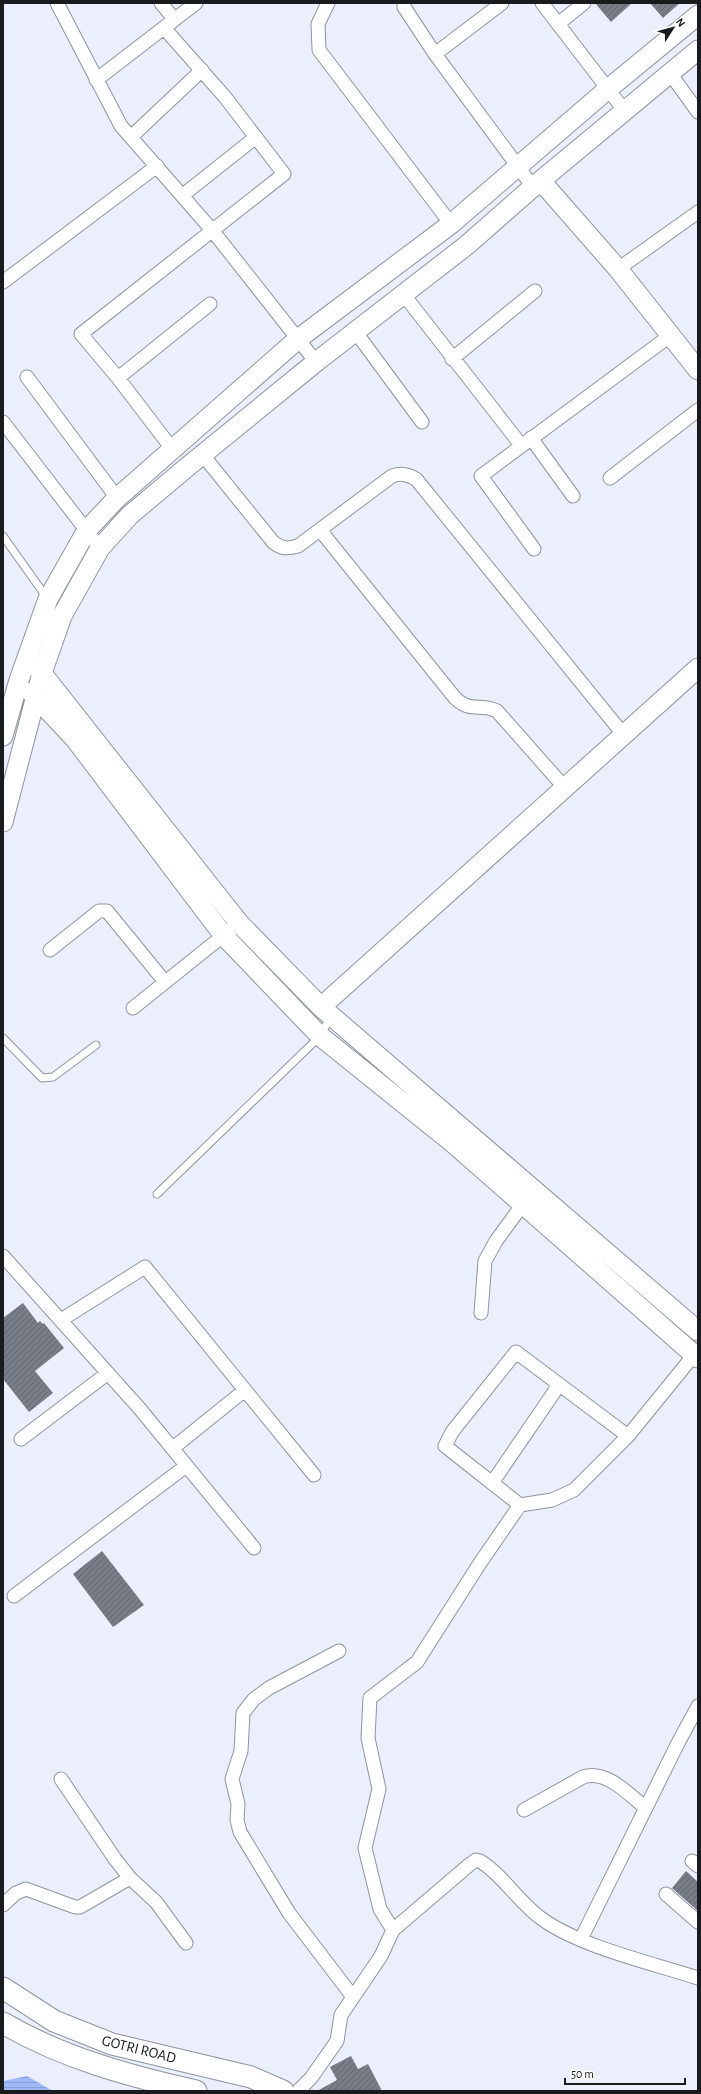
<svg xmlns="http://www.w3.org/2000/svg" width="701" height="2094" font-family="'Alegreya Sans',sans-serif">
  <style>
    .water { fill: url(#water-rules) }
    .building { fill: url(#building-hatch) }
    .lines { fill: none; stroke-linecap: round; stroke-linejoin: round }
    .lane-casing { stroke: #8f949f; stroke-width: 9 }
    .street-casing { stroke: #8f949f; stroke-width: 15 }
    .secondary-casing { stroke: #8f949f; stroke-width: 21 }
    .primary-casing { stroke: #8f949f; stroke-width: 23 }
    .lane { stroke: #fff; stroke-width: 7 }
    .street { stroke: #fff; stroke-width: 13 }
    .secondary { stroke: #fff; stroke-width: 19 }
    .primary { stroke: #fff; stroke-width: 21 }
    .labels { text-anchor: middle; stroke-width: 3; stroke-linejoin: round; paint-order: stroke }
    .street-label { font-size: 15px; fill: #191b1f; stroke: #fff }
  </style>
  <defs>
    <pattern id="water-rules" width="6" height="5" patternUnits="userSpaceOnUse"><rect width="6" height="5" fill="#9ebafa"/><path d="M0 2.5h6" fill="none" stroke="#889fd6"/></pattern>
    <pattern id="building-hatch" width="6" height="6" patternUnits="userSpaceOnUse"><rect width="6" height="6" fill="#787d87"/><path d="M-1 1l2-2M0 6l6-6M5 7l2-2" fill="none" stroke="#62666e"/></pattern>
  </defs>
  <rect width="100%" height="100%" fill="#eaeffb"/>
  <!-- water -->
  <path class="water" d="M27 2076 53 2091H3V2081Z"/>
  <!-- building -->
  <path class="building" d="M595 3H632L611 22Z
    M650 3H680L663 18Z
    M23 1303 38 1323 40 1321 43 1324 44 1323 64 1348 35 1371 53 1393 29 1412 3 1379V1318Z
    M102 1551 144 1605 113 1627 73 1574Z
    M686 1871 698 1882V1911L672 1888Z
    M351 2056 358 2069 368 2064 382 2091H317L337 2080 330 2067Z"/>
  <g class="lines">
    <defs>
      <path id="lane" d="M3 536 47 598
        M3 1038 42 1078 53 1077 96 1045
        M157 1194 311 1045 320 1036 331 1016"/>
      <path id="street" d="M57 3 121 126 212 230 316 362
        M161 3 174 19
        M328 3 318 24 319 50 451 224
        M404 3V7L435 54 533 187
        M542 3 624 110
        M558 24 584 3
        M164 28 225 97 284 174 81 334 118 378 173 450
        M435 54 502 3
        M669 72 698 112
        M96 80 196 3
        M131 137 202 70
        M183 195 256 137
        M618 269 698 212
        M3 282 157 166
        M404 295 521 445
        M355 331 422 422
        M452 359 535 291
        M27 377 117 498
        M118 378 210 304
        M3 422 100 548
        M531 438 573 496
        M202 454 273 542C282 549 287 549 298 546L392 476C401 473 407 474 416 479L623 734
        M610 478 698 410
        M320 530 455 698C472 714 480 702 497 711L565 788
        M534 549 481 476 671 335
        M50 950 99 911H107L165 982
        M133 1008 239 923
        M3 1256 140 1409 254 1548
        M481 1313 485 1261 496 1241 523 1204
        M61 1320 145 1267 314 1475
        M21 1439 108 1373
        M173 1448 245 1390
        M492 1483 559 1385
        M520 1505 552 1500 574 1490 628 1436
        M14 1596 186 1466
        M339 1651 269 1688 254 1699 243 1713 241 1751 232 1779 238 1804 237 1820 240 1832 289 1913 353 1997
        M61 1779 115 1859 130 1878 156 1902 186 1943
        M524 1810 583 1777C606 1769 628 1794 646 1808
        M692 1861 698 1866
        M666 1894 698 1922
        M3 1905 16 1893 26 1889 75 1907H80L130 1878
        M393 1930 469 1865 476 1860 480 1861C503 1875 519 1903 542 1919 581 1947 652 1963 698 1978
        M581 1939 678 1743 698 1706
        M298 2091 311 2078 337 2041 341 2015 381 1956 393 1930 380 1909 365 1848 379 1789 368 1738 370 1698 417 1662 480 1563 520 1505 445 1446 452 1432 516 1352 628 1436 698 1350"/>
      <path id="secondary" d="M541 181 618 269 698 370
        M37 667 239 923 321 1007 698 1331
        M31 692 75 739 224 936 320 1036 453 1143 698 1358
        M3 736 19 680 48 599 87 530 117 498 298 339 451 224 608 89 698 15
        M3 822 42 673 62 616 100 548 130 515 186 468 316 362 467 245 533 187 698 50
        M321 1007 698 668"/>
      <path id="primary" d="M3 1988 54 2021 112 2044 251 2077 283 2091
        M3 2023C63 2058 129 2076 196 2091"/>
    </defs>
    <!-- lane casing -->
    <use href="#lane" class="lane-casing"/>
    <!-- street casing -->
    <use href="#street" class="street-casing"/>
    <!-- secondary casing -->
    <use href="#secondary" class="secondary-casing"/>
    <!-- primary casing -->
    <use href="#primary" class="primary-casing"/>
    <!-- lane -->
    <use href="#lane" class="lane"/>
    <!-- street -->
    <use href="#street" class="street"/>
    <!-- secondary -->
    <use href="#secondary" class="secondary"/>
    <!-- primary -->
    <use href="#primary" class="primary"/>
  </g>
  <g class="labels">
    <!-- street labels -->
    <g class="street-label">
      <text transform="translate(139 2049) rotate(14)" y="5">GOTRI ROAD</text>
    </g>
  </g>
  <!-- border -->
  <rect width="701" height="2094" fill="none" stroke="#191b1f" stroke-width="8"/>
  <!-- north arrow -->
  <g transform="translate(673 28) rotate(54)" stroke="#ffffff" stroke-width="3" paint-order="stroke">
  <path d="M0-3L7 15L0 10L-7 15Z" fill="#191b1f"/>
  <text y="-6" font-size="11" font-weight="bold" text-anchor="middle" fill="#191b1f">N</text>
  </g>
  <!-- scale -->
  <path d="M565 2078v6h120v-6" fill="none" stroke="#191b1f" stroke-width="2"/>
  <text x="571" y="2078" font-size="12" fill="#191b1f" stroke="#ffffff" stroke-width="3" paint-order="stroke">50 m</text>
</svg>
